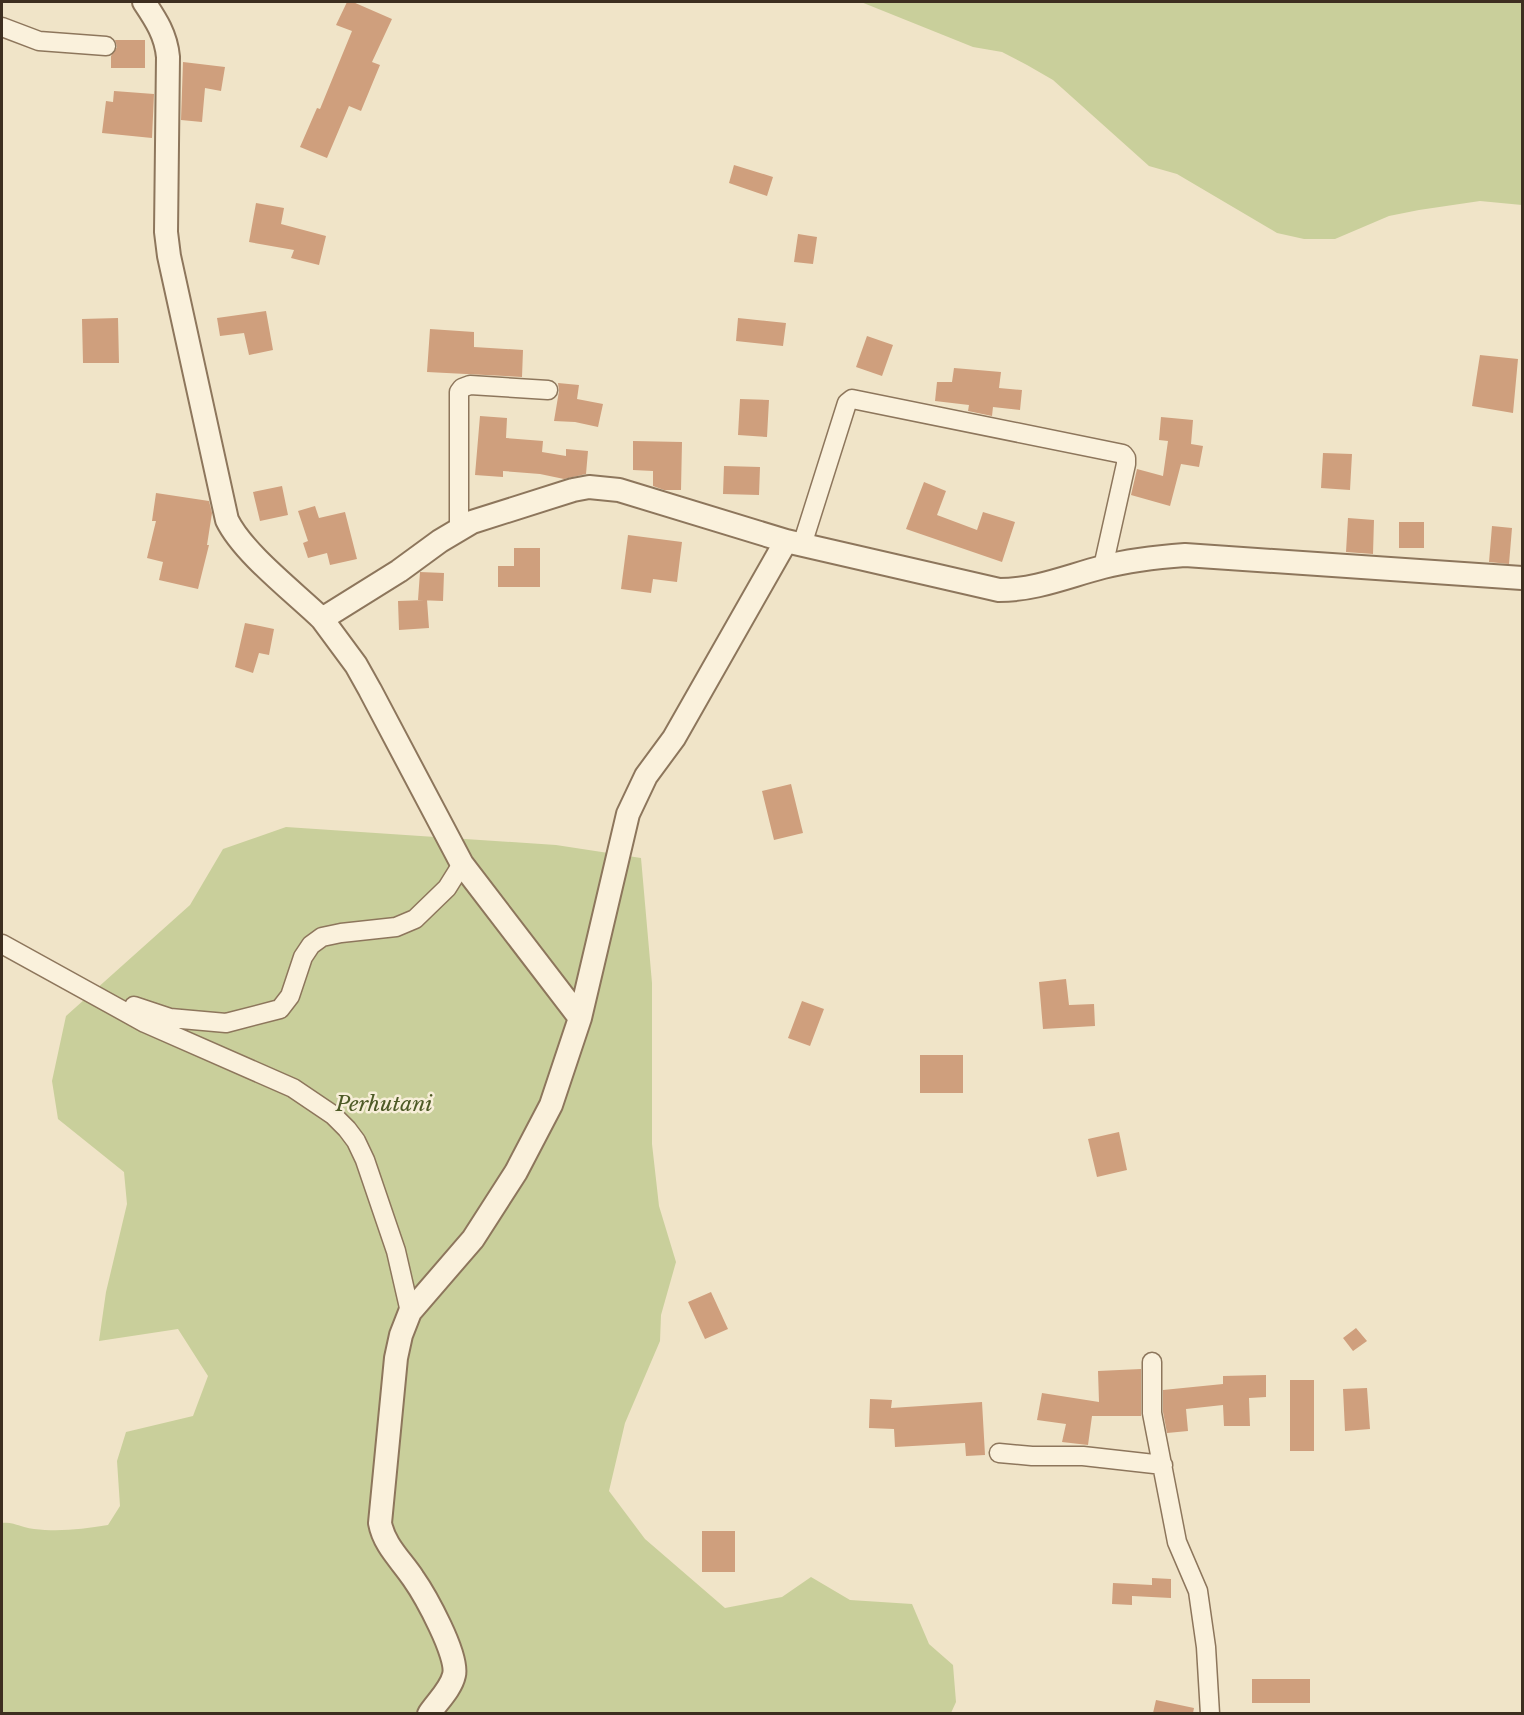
<svg xmlns="http://www.w3.org/2000/svg" width="1524" height="1715" font-family="'Libre Baskerville',serif">
  <style>
    .green { fill: #c9cf9b }
    .building { fill: #cf9f7d }
    .lines { fill: none; stroke-linecap: round; stroke-linejoin: round }
    .minor-casing { stroke: #8d765c; stroke-width: 21 }
    .tertiary-casing { stroke: #8d765c; stroke-width: 26 }
    .minor { stroke: #faf1dc; stroke-width: 18 }
    .tertiary { stroke: #faf1dc; stroke-width: 22 }
    .labels { text-anchor: middle; stroke-width: 5; stroke-linejoin: round; paint-order: stroke }
    .park-label { font-size: 21px; font-style: italic; fill: #4d5a26; stroke: #f7eed8 }
  </style>
  <rect width="100%" height="100%" fill="#f0e4c8"/>
  <!-- green -->
  <path class="green" d="M861 2H1522V205L1480 201 1419 210 1389 216 1335 239H1304L1277 233 1177 174 1149 166 1053 80 1027 65 1002 52 973 47Z
    M286 827 556 845 641 858 652 983V1144L659 1206 676 1262 661 1315 660 1341 625 1423 609 1491 645 1539 725 1608 782 1597 811 1577 850 1600 912 1604 929 1644 953 1665 956 1702 951 1713 2 1714V1523C12 1521 23 1528 34 1529 60 1532 83 1529 108 1525L120 1506 117 1461 126 1432 193 1416 208 1376 178 1329 99 1341 106 1292 127 1204 124 1172 58 1119 52 1081 66 1016 190 905 223 849Z"/>
  <!-- building -->
  <path class="building" d="M347 2H353L392 19 372 62 380 65 361 111 349 106 327 158 300 147 317 108 320 109 352 31 336 25Z
    M115 40H145V68H111V56L117 47Z
    M183 62 225 67 221 91 205 88 202 122 181 120Z
    M114 91 154 94 152 138 102 133 106 101 113 102Z
    M734 165 773 177 767 196 729 183Z
    M256 203 284 208 281 224 326 236 319 265 291 258 294 250 249 242Z
    M798 234 817 237 813 264 794 262Z
    M266 311 273 350 249 355 244 333 220 336 217 318Z
    M118 318 119 363H83L82 319Z
    M738 318 786 323 783 346 736 341Z
    M430 329 474 332V347L523 350 522 377 427 372Z
    M867 336 893 345 882 376 856 367Z
    M1480 355 1518 359 1513 413 1472 406Z
    M954 368 1001 372 999 388 1022 390 1020 410 993 407 992 416 968 411 969 405 935 401 937 382H952Z
    M558 383 579 385 577 399 603 404 598 427 575 422 554 421 559 391Z
    M740 399 769 400 767 437 738 435Z
    M480 416 507 418 506 438 543 441 542 452 566 456V449L588 451 586 474 564 479 540 474 503 471V477L475 475Z
    M1161 417 1193 420 1191 444 1203 446 1199 467 1181 464 1170 506 1131 495 1137 469 1163 476 1168 441 1159 440Z
    M633 441 682 442 681 490H664L653 486V471L633 470Z
    M1323 453 1352 454 1350 490 1321 488Z
    M724 466 760 467 759 495 723 494Z
    M924 482 946 491 937 515 977 530 983 512 1015 522 1002 562 906 529Z
    M282 486 288 515 260 521 253 492Z
    M156 493 209 501 212 513 207 545H209L198 589 159 580 163 562 147 558 156 521H152Z
    M315 506 319 518 345 512 357 559 330 565 327 553 308 558 303 543 308 541 298 511Z
    M1348 518 1374 520 1373 554 1346 552Z
    M1399 522H1424V548H1399Z
    M1492 526 1512 528 1509 564 1489 562Z
    M628 535 682 542 677 582 653 579 651 593 621 589Z
    M514 548H540V587H498V566H514Z
    M420 572 444 573 443 601 418 600Z
    M427 600 429 628 399 630 398 601Z
    M245 623 274 629 269 655 259 653 253 673 235 667Z
    M791 784 803 833 774 840 762 791Z
    M1066 979 1069 1005 1094 1004 1095 1026 1043 1029 1039 982Z
    M802 1001 824 1009 810 1046 788 1038Z
    M920 1055H963V1093H920Z
    M1119 1132 1127 1170 1097 1177 1088 1139Z
    M711 1292 728 1329 705 1339 688 1302Z
    M1356 1328 1367 1341 1353 1351 1343 1338Z
    M1141 1369V1416H1092L1088 1445 1062 1442 1066 1424 1037 1420 1042 1393 1099 1402 1098 1371Z
    M1266 1375V1397L1249 1398 1250 1426H1224L1223 1405 1186 1409 1188 1431 1167 1433 1163 1412V1390L1223 1384V1376Z
    M1290 1380H1314V1451H1290Z
    M1367 1388 1370 1429 1345 1431 1343 1389Z
    M870 1399 892 1400 891 1408 982 1402 985 1455 966 1456 965 1443 895 1447 894 1429 869 1428Z
    M702 1531H735V1572H702Z
    M1152 1578 1171 1579V1598L1132 1596V1605L1112 1604 1113 1583 1152 1585Z
    M1252 1679H1310V1703H1252Z
    M1156 1700 1194 1708 1193 1713H1153Z"/>
  <g class="lines">
    <defs>
      <path id="minor" d="M2 27 39 41 106 46
        M459 529V392L462 388 470 385 548 390
        M802 545 847 403 852 399 1123 454 1126 458V464L1103 567
        M2 944 145 1023 293 1088 333 1115 347 1129 356 1141 365 1160 396 1251 410 1312
        M134 1006 170 1018 226 1023 280 1009 290 996 303 957 311 945 322 937 341 933 396 927 415 919 447 888 462 864
        M1152 1362V1413L1177 1542 1198 1591 1206 1647 1210 1714
        M999 1453 1032 1456H1083L1163 1465"/>
      <path id="tertiary" d="M144 2C156 20 166 35 168 57L166 232 169 256 227 520C243 553 294 592 322 619L399 571 440 541 472 522 573 490 589 487 619 490 786 541 999 590C1036 590 1068 576 1103 567 1130 560 1158 557 1185 555L1522 578
        M322 619 356 665 370 690 462 864 580 1018
        M429 1714C437 1702 451 1689 454 1675 459 1656 425 1595 413 1578 401 1560 384 1545 380 1523L396 1358 401 1335 410 1312 473 1239 516 1172 551 1105 580 1018 628 814 646 776 674 738 786 541"/>
    </defs>
    <!-- minor casing -->
    <use href="#minor" class="minor-casing"/>
    <!-- tertiary casing -->
    <use href="#tertiary" class="tertiary-casing"/>
    <!-- minor -->
    <use href="#minor" class="minor"/>
    <!-- tertiary -->
    <use href="#tertiary" class="tertiary"/>
  </g>
  <g class="labels">
    <!-- park labels -->
    <g class="park-label">
      <text x="384" y="1111">Perhutani</text>
    </g>
  </g>
  <!-- border -->
  <rect width="1524" height="1715" fill="none" stroke="#3d2e20" stroke-width="6"/>
</svg>
